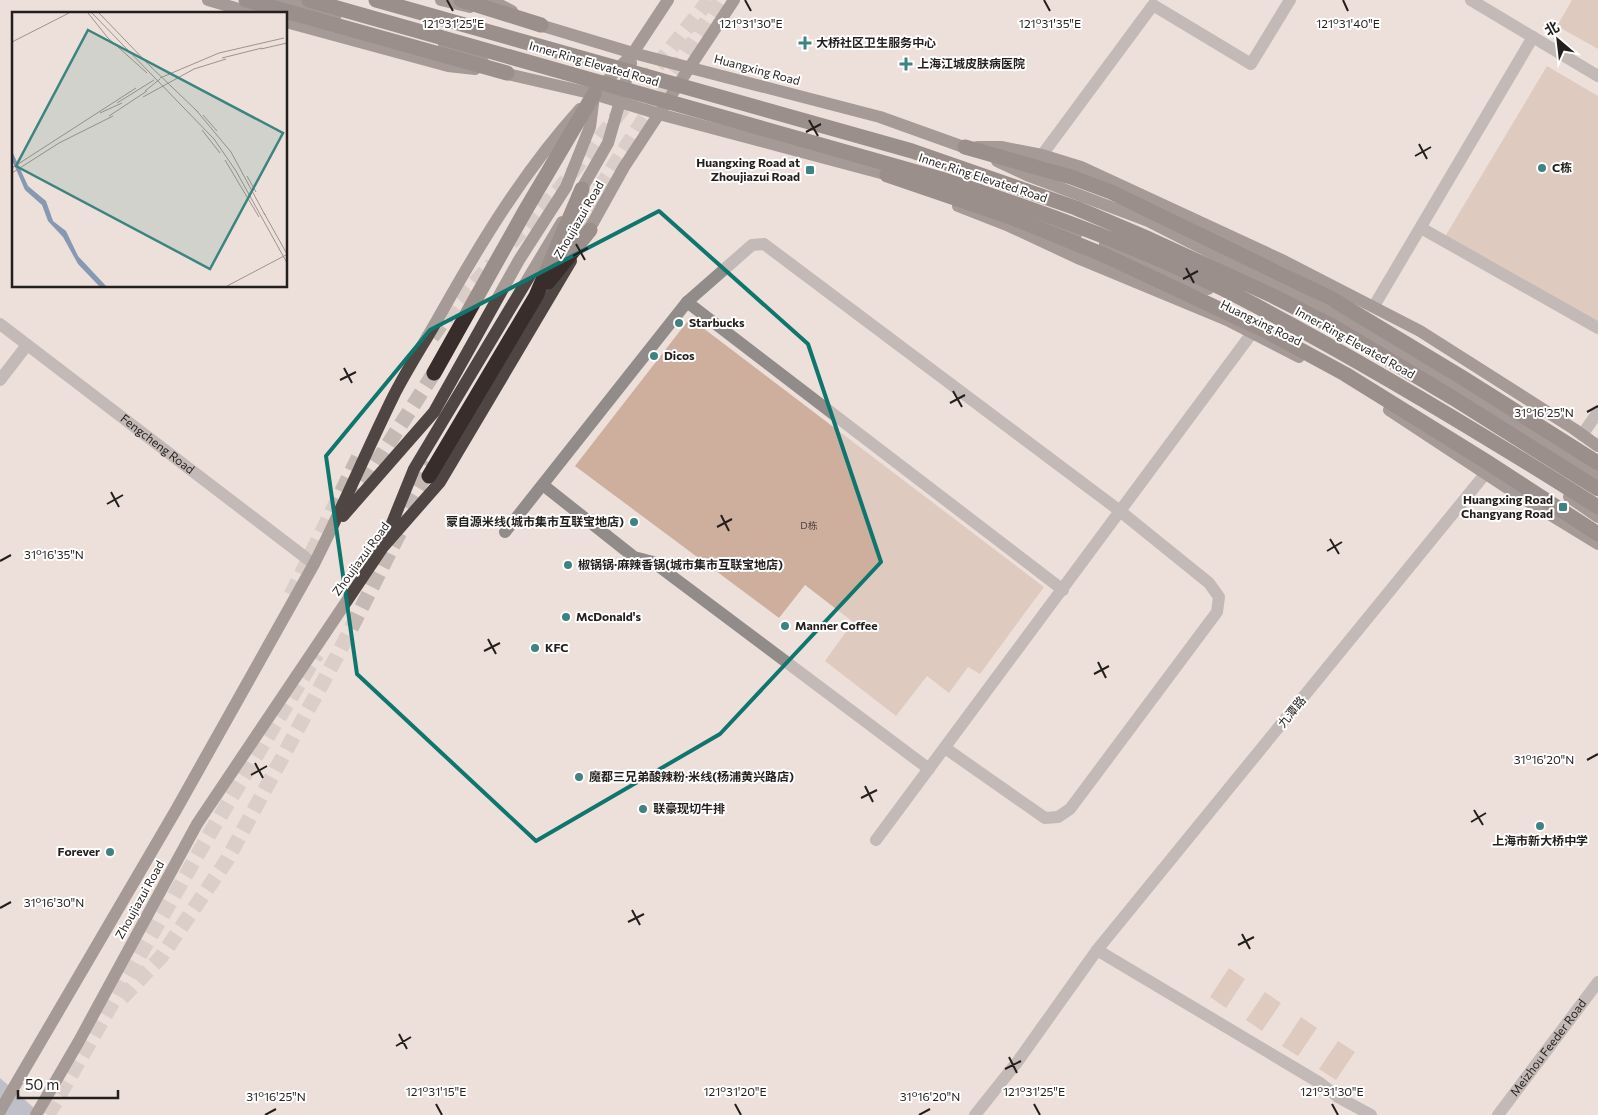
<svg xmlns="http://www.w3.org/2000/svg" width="1598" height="1115" font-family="Commissioner,'Noto Sans SC',sans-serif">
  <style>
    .water { fill: #8798b2 }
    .building { fill: #ceaf9e }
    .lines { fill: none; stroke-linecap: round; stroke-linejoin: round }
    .highway-tunnel { stroke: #c5b9b4; stroke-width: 15; stroke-dasharray: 15 8; stroke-linecap: butt }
    .minor { stroke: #918b8a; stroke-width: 12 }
    .major { stroke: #4f4543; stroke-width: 12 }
    .highway { stroke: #382d2b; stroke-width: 15 }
    .highway-bridge { stroke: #382d2b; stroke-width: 15 }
    .marked { fill: none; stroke: #0f766e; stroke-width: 4; stroke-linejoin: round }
    .ticks { fill: none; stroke: #241f1d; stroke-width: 2 }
    .poi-dot { fill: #3d8481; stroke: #fff; stroke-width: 2 }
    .labels { text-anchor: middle; stroke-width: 4; stroke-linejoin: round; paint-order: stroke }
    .number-label { font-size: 10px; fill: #4e433d }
    .poi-label { font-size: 12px; font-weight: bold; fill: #241f1d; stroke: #fff; text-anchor: start }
    .street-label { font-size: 12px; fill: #241f1d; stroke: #fff }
    .inset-road { fill: none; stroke: #9d938e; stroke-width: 1 }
    .view { fill: #3d8481; fill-opacity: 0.15; stroke: #3d8481; stroke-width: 2.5 }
    .inset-edge { fill: none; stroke: #241f1d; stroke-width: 2.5 }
    .ticks-label { font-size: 12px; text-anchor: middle; fill: #241f1d; stroke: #fff; stroke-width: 4; stroke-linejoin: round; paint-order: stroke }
  </style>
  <rect width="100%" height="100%" fill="#ede0da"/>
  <!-- water -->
  <path class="water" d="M0 1078 42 1115H0Z"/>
  <!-- building -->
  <path class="building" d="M1572 0H1598V49L1557 26Z
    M1547 66 1598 96V328L1443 240Z
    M690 318 1044 587 980 674 968 667 949 693 927 676 896 716 825 661 853 622 805 585 779 618 575 466Z
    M1229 968 1245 979 1226 1008 1210 997Z
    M1265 992 1281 1003 1262 1031 1246 1020Z
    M1301 1017 1317 1028 1298 1056 1282 1046Z
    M1338 1041 1355 1052 1336 1080 1319 1069Z"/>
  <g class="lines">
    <!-- highway-tunnel -->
    <path class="highway-tunnel" d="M511 243 560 188 709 0
      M562 247 720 0
      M432 337 458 301 492 264
      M351 502 434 373
      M394 527 432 464
      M291 595 361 452
      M122 998 161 957 227 860 337 656 403 526
      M48 1115 206 840 317 654"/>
    <!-- minor -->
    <g class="minor">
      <path d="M1471 0 1598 76"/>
      <path d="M1042 155 1153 5 1251 64 1290 0"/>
      <path d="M1421 228 1598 328"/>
      <path d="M687 302 1063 590"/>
      <path d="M1374 306 1533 37"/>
      <path id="s1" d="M0 324 314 564"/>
      <path d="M0 380 27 345"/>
      <path d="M1582 435 1598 412"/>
      <path d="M543 485 634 557 653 562 929 769"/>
      <path d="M505 532 687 302 752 245 764 244 1120 511 1209 583 1219 597 1217 612 1070 809 1058 817 1045 818 945 748"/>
      <path d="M876 840 1252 333"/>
      <path d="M1097 950 1320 1083 1338 1097 1371 1115"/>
      <path d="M975 1115 1018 1061 1097 950 1486 473"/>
      <path id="s2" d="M1498 1115 1598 982"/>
    </g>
    <!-- major -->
    <path class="major" d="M208 0 256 14
      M280 0 336 15
      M441 0 470 7
      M490 0 512 11
      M286 22 448 66 475 69
      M533 23 633 53 880 117 972 150
      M444 45 455 48 483 62
      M499 72 594 94 659 114 896 177
      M599 89 633 53 668 0
      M977 147H1001L1042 155 1081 167 1284 261 1420 331 1574 429 1598 446
      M997 161 1029 176 1148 221 1338 317 1423 366 1598 476
      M577 197 608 143 631 63
      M958 206 1009 226 1080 259 1227 320 1299 357
      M1018 213 1077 233
      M585 237 624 167 734 0
      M1105 244 1208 289
      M1389 410 1518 495 1598 544
      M1569 497 1598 517
      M343 516 434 412 519 260 566 187 590 127 594 96
      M386 538 414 469 562 222
      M0 1111 176 810 314 564C342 509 366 452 393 397 407 369 425 342 440 315 481 242 524 171 580 109
      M36 1115 79 1041 197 824 383 547 440 482 571 261"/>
    <!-- highway -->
    <path class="highway" d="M246 0 507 73
      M461 0 541 25
      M965 147 1071 177 1111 192 1299 283 1332 299 1463 378 1598 463
      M887 175 1013 218 1104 255 1266 331 1345 374 1487 462 1598 534
      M548 282 590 230
      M434 373 525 211 594 94
      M429 476 536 296 582 189"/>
    <!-- highway-bridge -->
    <path class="highway-bridge" d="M309 0 941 179C1045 212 1152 251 1249 302 1369 365 1484 435 1598 507
      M376 0 912 151 1076 208 1149 239 1273 296 1334 327 1453 398 1598 489"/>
  </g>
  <!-- marked area -->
  <path d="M0 0H1598V1115H0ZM659 211 808 344 881 562 720 734 536 841 357 674 326 456 430 330Z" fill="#ede0da" fill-opacity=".55" fill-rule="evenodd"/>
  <path class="marked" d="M659 211 808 344 881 562 720 734 536 841 357 674 326 456 430 330Z"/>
  <!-- ticks -->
  <path class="ticks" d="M447 0 453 11M745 0 751 11M1044 0 1050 11M1343 0 1348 11M809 120 818 136M806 132 821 124M1419 144 1427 159M1415 156 1431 147M576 244 585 260M573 256 588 248M1186 268 1194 283M1183 279 1198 271M344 368 352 383M340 380 356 372M953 391 962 407M950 403 965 395M1587 412 1598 406M111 492 119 507M107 504 123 495M721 515 729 531M717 527 732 519M1330 539 1339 554M1327 551 1342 542M0 561 11 555M488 639 496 654M484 651 500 643M1098 662 1106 678M1094 674 1109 666M1587 760 1598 754M255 763 263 778M251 775 267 766M865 786 873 802M861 798 877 790M1474 810 1483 825M1471 822 1486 813M0 908 11 902M632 910 640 925M628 922 644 914M1242 934 1250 949M1238 945 1254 937M399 1034 407 1049M396 1046 411 1037M1009 1057 1017 1073M1005 1069 1021 1061M436 1104 442 1115M735 1104 741 1115M1034 1104 1040 1115M1332 1104 1338 1115M265 1115 276 1109M919 1115 930 1109"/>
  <!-- markers -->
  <g class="poi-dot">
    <path d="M802.5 35.5h5v5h5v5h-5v5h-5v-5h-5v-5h5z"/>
    <path d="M903.5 56.5h5v5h5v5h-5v5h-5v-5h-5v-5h5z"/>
    <circle cx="1542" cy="168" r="5"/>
    <rect x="805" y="165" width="10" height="10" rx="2.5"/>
    <circle cx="679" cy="323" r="5"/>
    <circle cx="654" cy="356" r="5"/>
    <rect x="1558" y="502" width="10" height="10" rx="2.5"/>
    <circle cx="634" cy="522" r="5"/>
    <circle cx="568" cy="565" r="5"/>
    <circle cx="566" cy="617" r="5"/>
    <circle cx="785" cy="626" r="5"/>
    <circle cx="535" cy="648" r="5"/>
    <circle cx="579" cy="777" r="5"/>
    <circle cx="643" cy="809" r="5"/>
    <circle cx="1540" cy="826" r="5"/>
    <circle cx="110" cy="852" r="5"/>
  </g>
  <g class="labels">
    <!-- number labels -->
    <g class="number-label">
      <text x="809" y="529">D栋</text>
    </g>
    <!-- poi labels -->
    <g class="poi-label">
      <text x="816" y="47">大桥社区卫生服务中心</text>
      <text x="917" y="68">上海江城皮肤病医院</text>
      <text x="800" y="167" text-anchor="end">Huangxing Road at<tspan x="800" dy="14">Zhoujiazui Road</tspan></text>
      <text x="1552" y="172">C栋</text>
      <text x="689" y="327">Starbucks</text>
      <text x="664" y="360">Dicos</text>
      <text x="1553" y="504" text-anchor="end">Huangxing Road<tspan x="1553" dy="14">Changyang Road</tspan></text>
      <text x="624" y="526" text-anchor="end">蒙自源米线(城市集市互联宝地店)</text>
      <text x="578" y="569">椒锅锅·麻辣香锅(城市集市互联宝地店)</text>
      <text x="576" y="621">McDonald's</text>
      <text x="795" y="630">Manner Coffee</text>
      <text x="545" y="652">KFC</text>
      <text x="589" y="781">魔都三兄弟酸辣粉·米线(杨浦黄兴路店)</text>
      <text x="653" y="813">联豪现切牛排</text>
      <text x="1540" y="845" text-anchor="middle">上海市新大桥中学</text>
      <text x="100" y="856" text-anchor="end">Forever</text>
    </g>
    <!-- street labels -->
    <g class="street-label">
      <text transform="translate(594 64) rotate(16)" y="4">Inner Ring Elevated Road</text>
      <text transform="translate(757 70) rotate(15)" y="4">Huangxing Road</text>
      <text transform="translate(983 178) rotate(18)" y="4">Inner Ring Elevated Road</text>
      <text transform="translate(579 220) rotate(-60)" y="4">Zhoujiazui Road</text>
      <text transform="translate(1261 323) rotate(26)" y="4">Huangxing Road</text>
      <text transform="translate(1355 343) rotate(29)" y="4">Inner Ring Elevated Road</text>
      <text dy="4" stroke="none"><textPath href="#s1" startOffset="198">Fengcheng Road</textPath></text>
      <text transform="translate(361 559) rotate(-54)" y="4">Zhoujiazui Road</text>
      <text transform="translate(1292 712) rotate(-51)" y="4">九潭路</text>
      <text transform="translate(140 900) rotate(-61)" y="4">Zhoujiazui Road</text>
      <text dy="4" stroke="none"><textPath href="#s2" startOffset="84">Meizhou Feeder Road</textPath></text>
    </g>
  </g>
  <!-- overview -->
  <g transform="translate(12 12)">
    <rect width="275" height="275" fill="#ede0da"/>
    <path d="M0 139 16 174 34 189 41 209 54 219 66 244 94 274H87L66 252 51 225 36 209 30 193 13 178 0 148Z" fill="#8798b2"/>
    <path class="inset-road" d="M76 1 96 26 135 61M80 1 202 127 224 159 275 251M87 1 140 56M0 30 57 1M249 37 275 31M210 46 250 36M138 54 186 100M148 66 207 41 272 26M133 79 148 67M131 85 182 57 214 47M105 91 142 68M184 98 219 140 253 203M88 101 110 91M191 103 205 119M97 104 135 79M190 118 208 141M213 148 247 205M0 156 124 76M0 161 47 131 101 104M235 164 244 180M252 201 275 242M215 274 274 243"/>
    <path class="view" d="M76 18 271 121 198 257 4 154Z"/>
    <rect width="275" height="275" class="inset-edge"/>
  </g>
  <g class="ticks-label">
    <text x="453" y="28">121°31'25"E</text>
    <text x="751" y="28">121°31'30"E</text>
    <text x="1050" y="28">121°31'35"E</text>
    <text x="1348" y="28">121°31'40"E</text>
    <text x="1544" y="417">31°16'25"N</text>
    <text x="54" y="559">31°16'35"N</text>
    <text x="1544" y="764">31°16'20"N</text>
    <text x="54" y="907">31°16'30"N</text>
    <text x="436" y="1096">121°31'15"E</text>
    <text x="735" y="1096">121°31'20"E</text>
    <text x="1034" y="1096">121°31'25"E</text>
    <text x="1332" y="1096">121°31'30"E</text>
    <text x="276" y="1101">31°16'25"N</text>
    <text x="930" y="1101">31°16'20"N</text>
  </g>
  <!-- north arrow -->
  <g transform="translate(1558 40) rotate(332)" stroke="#ffffff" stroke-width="4" paint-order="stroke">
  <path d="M0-4L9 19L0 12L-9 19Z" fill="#241f1d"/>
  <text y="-8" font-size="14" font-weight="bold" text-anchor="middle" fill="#241f1d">北</text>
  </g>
  <!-- scale -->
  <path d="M18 1090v8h100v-8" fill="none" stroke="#241f1d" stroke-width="2.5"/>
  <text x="25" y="1090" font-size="15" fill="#241f1d" stroke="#ffffff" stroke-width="4" paint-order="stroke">50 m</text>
</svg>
